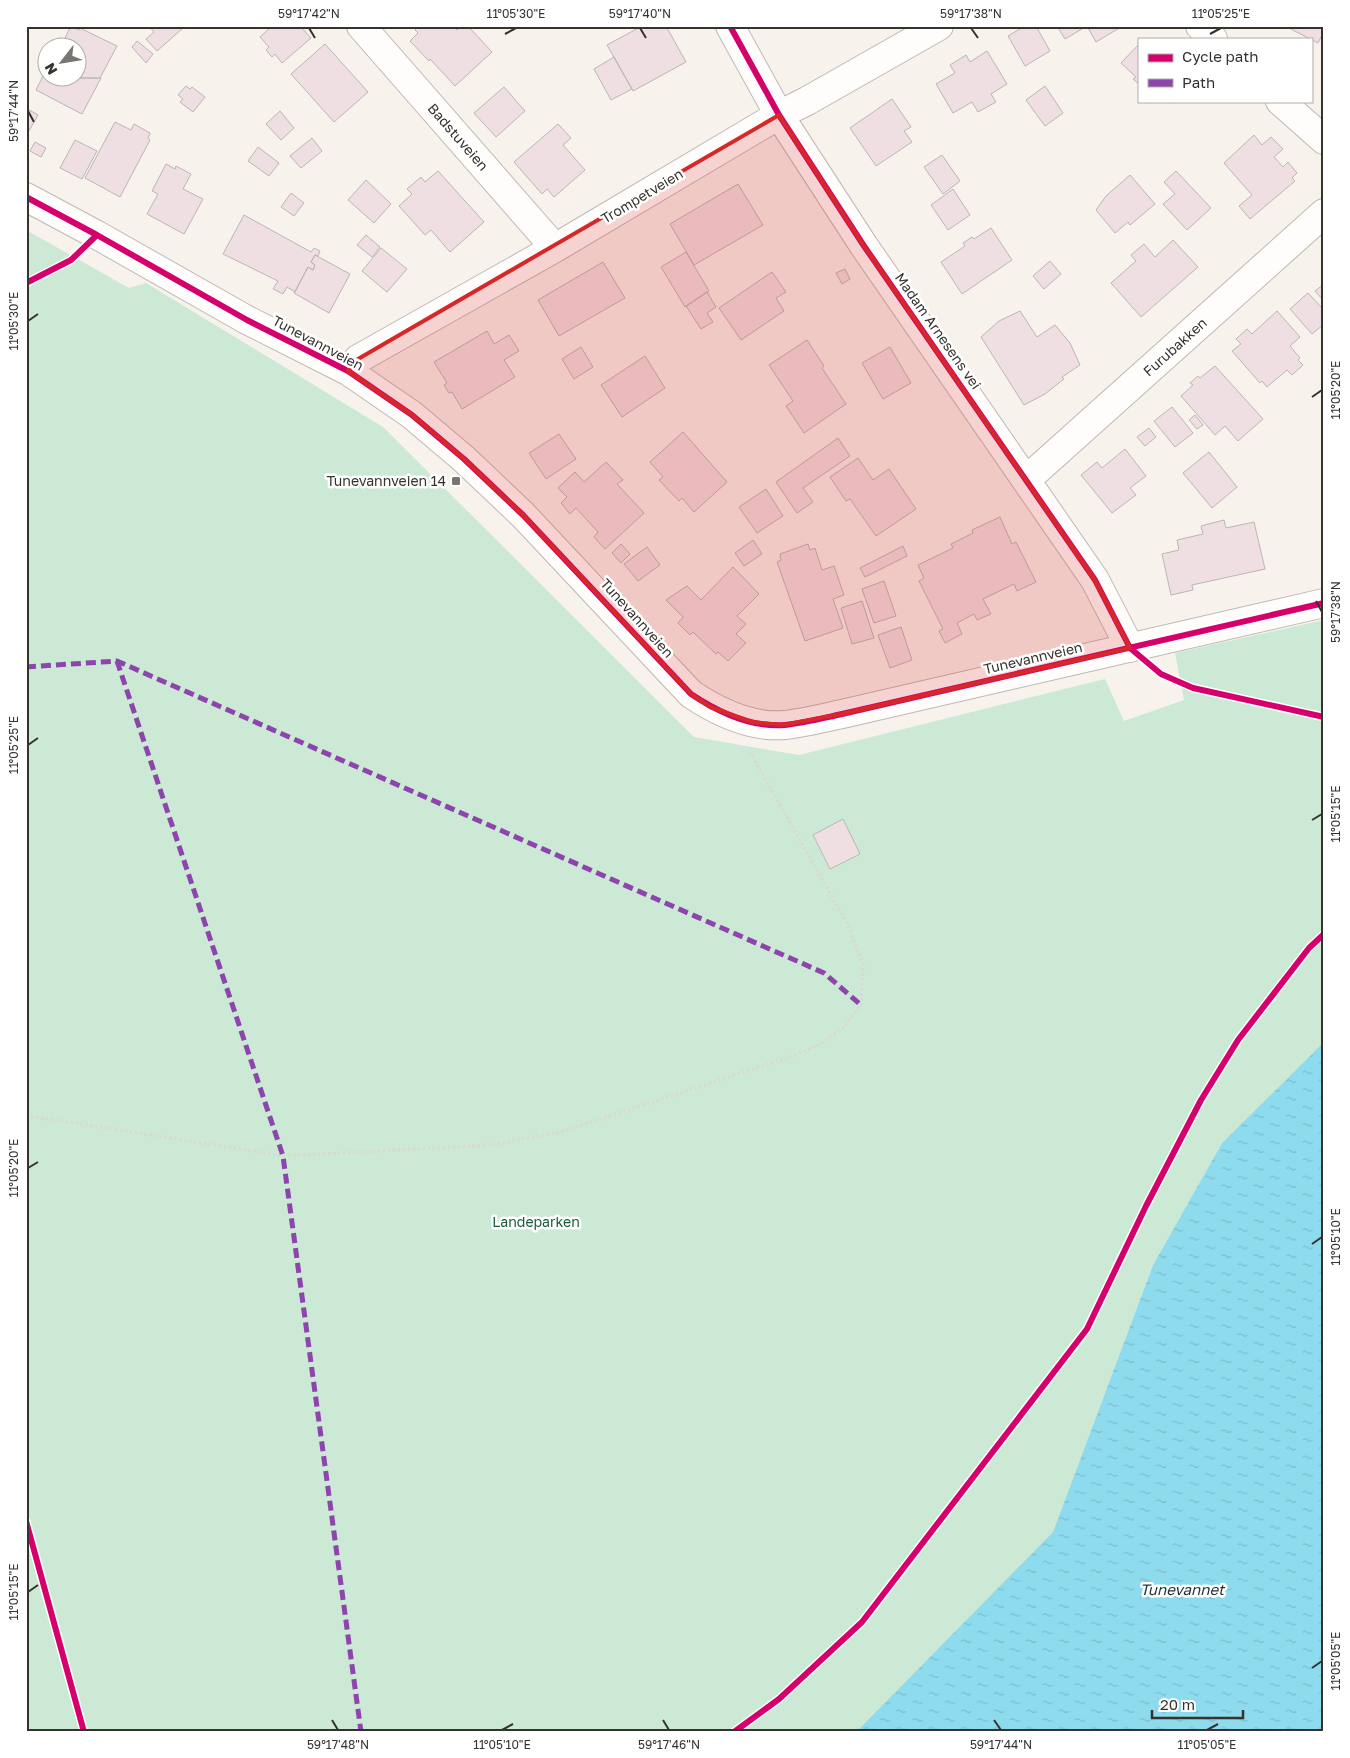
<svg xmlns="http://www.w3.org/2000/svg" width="1350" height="1758" font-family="'Golos Text',sans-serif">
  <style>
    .park { fill: #cbe9d4 }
    .water { fill: url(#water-ripples) }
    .building { fill: #efdfe3; stroke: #bab6b4 }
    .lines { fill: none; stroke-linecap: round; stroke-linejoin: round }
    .minor-casing { stroke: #bcb9b4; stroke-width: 30 }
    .path { stroke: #dad8d7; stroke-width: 3; stroke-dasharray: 2.5 2.5; stroke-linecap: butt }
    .minor { stroke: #fefdfc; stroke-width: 28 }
    .quiet { stroke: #8e44ad; stroke-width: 5; stroke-dasharray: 10 5; stroke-linecap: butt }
    .cycleway-casing { stroke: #fff; stroke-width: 9 }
    .cycleway { stroke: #d6006c; stroke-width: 6 }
    .marked { fill: #d62828; fill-opacity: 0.2; stroke: #d62828; stroke-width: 4; stroke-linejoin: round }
    .ticks { fill: none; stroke: #36322e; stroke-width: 2 }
    .poi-dot { fill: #7a7570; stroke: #fff; stroke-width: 2 }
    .labels { text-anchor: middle; stroke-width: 5; stroke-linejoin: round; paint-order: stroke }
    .street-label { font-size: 14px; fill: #36322e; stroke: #fff }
    .poi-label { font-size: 14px; fill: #36322e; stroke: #fff; text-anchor: end }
    .park-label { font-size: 14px; fill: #185a3c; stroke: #fff }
    .water-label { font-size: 15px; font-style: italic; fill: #1d3136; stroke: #fff }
    .neatline { fill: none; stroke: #36322e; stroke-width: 2 }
    .ticks-label { font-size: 12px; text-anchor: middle; fill: #36322e }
  </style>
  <defs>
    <pattern id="water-ripples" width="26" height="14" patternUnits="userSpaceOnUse" patternTransform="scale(1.25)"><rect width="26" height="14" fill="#8edbee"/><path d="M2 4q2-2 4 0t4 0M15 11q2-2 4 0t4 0" fill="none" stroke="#7bbccc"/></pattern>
  </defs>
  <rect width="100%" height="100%" fill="#f7f2ec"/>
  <!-- park -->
  <path class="park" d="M26 230 129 288 146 283 383 427 694 737 799 755 1105 679 1124 721 1184 700 1175 653 1324 620V1042L1222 1143 1153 1265 1053 1532 856 1732H26Z"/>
  <!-- water -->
  <path class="water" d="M1324 1042V1732H856L1053 1532 1153 1265 1222 1143Z"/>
  <!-- building -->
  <path class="building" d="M71 26 79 30 80 28 117 46 100 78H77L78 48H60Z
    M149 26H181L183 28 157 51 146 39 154 32Z
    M272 26H300L311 38 282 63 275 54 272 57 266 50 269 47 260 37Z
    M419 26H453L457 30 461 26H468L492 52 455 86 430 59 429 61 410 41 418 33 415 30Z
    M642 26H666L686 62 633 91 607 45Z
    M1025 26H1036L1050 51 1025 66 1008 36Z
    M1057 26H1087L1065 39Z
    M1087 26H1120L1121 27 1096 42Z
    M1285 26H1324V31L1318 43Z
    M137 41 153 54 146 63 132 47Z
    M325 44 368 92 334 122 291 74Z
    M1139 44V84L1133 79 1136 77 1121 63Z
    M987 51 1007 84 991 94 996 102 978 112 972 102 953 113 936 84 955 73 950 65 966 55 970 62Z
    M614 57 632 89 611 100 594 69Z
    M47 60 48 78H101L82 114 36 90 45 72 42 70Z
    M186 86 190 89 192 87 205 97 193 112 180 102 183 99 178 95Z
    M1045 86 1063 113 1045 126 1026 100Z
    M504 87 525 111 496 137 474 113Z
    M892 99 911 127 904 131 912 142 876 166 850 128Z
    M26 108 38 115 26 136Z
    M280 111 294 128 281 140 266 124Z
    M115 122 131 130 134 124 150 133 148 138 150 140 120 197 85 178Z
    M558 124 571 138 563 145 585 170 554 197 547 189 542 194 514 162Z
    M1254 135 1262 145 1271 137 1283 149 1274 157 1283 167 1288 162 1297 173 1292 178 1295 181 1250 219 1239 206 1252 195 1224 163Z
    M312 138 322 151 301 168 290 156Z
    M75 140 97 151 82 179 60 168Z
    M35 142 46 148 41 157 30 151Z
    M258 147 279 163 269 176 248 161Z
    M942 155 960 181 943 194 924 167Z
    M166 164 175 169 176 166 191 174 183 189 203 199 184 234 147 214 158 194 152 191Z
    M438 171 484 222 450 252 431 230 425 235 399 206 412 194 407 189 421 177 425 182Z
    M1176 171 1211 208 1187 230 1163 204 1175 194 1164 182Z
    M1130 175 1155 204 1130 225 1128 222 1115 233 1096 210 1106 196Z
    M366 180 391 204 374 223 348 200Z
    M738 184 763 225 694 265 670 224Z
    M953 189 970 215 948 230 931 205Z
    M291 193 304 203 294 216 281 207Z
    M244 215 311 252 314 248 320 251 318 256 315 255 311 262 315 265 313 270 308 267 295 292 287 287 283 294 273 289 278 281 223 254Z
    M991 228 1012 260 962 294 941 262 965 246 963 243 972 237 974 239Z
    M366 235 380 247 372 257 357 245Z
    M1173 240 1198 267 1141 317 1111 283 1136 261 1131 255 1144 244 1155 257Z
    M381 248 407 269 387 292 362 271Z
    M686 252 709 291 685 307 661 267Z
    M315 255 350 274 329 313 294 293 308 267 313 270 315 265 311 262Z
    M1050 261 1061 274 1044 289 1033 276Z
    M603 262 625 298 559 336 538 300Z
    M845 269 850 279 842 284 836 273Z
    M772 272 786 292 776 298 784 311 741 340 719 308Z
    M1324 284V301L1315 291Z
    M707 292 716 307 707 313 713 322 701 329 686 306Z
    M1308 293 1324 310V324L1312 334 1290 309Z
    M1020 311 1037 337 1055 325 1070 343 1080 365 1062 377 1064 379 1045 394 1024 405 981 337 999 321Z
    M1277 311 1300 337 1290 346 1300 358 1298 360 1303 365 1292 375 1287 370 1267 387 1262 381 1260 383 1232 351 1241 344 1236 339 1247 329 1252 334Z
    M487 331 494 344 509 335 519 351 504 360 515 377 462 409 452 392 449 393 444 385 447 383 434 362Z
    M807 340 824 366 822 368 846 404 804 433 786 406 793 401 769 365Z
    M581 347 593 367 574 379 562 359Z
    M890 347 911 383 883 399 862 363Z
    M645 356 665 388 622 417 601 385Z
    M1215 366 1263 419 1238 441 1225 426 1215 435 1181 396 1193 385 1190 383 1198 376 1200 378Z
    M1172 407 1193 433 1175 447 1154 421Z
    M1195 415 1203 425 1197 429 1189 420Z
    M1149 428 1156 437 1145 446 1137 437Z
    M683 432 727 482 694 512 682 498 679 501 659 480 663 477 650 462Z
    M559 434 576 459 546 479 529 453Z
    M838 438 850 456 803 488 813 502 797 513 776 482Z
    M1125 449 1146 476 1130 488 1136 495 1112 513 1081 475 1097 462 1102 468Z
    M1209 452 1237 487 1212 508 1183 473Z
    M858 458 873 480 889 469 916 509 876 536 850 499 846 501 830 477Z
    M606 462 623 480 617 484 644 513 605 549 594 537 598 532 576 508 570 514 561 503 567 497 558 488 575 472 584 482Z
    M766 489 783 516 757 533 739 507Z
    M1000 517 1012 544 1016 542 1036 582 1017 591 1014 584 983 599 991 614 977 620 974 614 957 623 962 634 945 643 939 631 943 629 919 581 924 578 918 565 953 548 951 544 973 533 972 530Z
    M1224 520 1226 528 1254 522 1265 569 1192 585 1193 590 1171 595 1162 554 1179 550 1177 540 1203 534 1201 526Z
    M753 540 762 554 744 566 735 553Z
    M621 544 630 554 621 563 612 553Z
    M808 544 810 550 815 548 822 570 834 566 844 595 833 599 843 628 805 641 777 562 781 560 780 554Z
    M903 546 907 556 865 577 860 568Z
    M647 547 660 565 638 581 624 564Z
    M733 567 759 594 737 616 746 624 736 634 746 643 728 661 718 652 716 654 693 632 690 635 678 623 683 617 666 600 687 586 701 600Z
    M884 581 896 616 874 623 862 589Z
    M862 601 874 638 852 644 841 608Z
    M901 627 912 660 890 668 878 635Z
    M843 819 860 854 830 869 813 835Z"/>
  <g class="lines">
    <defs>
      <path id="minor" d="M361 26 555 248
        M730 26 779 115 864 246 1095 580 1130 648
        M1200 26 1213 39
        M1280 101 1324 140
        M26 197 97 235 247 320 348 371 412 415 464 459 523 515 691 694C718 712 752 728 785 725 804 723 823 718 842 714L1324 603
        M348 371 358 359 555 248 779 115 807 101 939 26
        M1026 480 1324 213"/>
    </defs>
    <!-- minor casing -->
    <use href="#minor" class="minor-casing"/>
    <!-- path -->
    <path class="path" d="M26 1116 75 1123 283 1156 492 1145 564 1131 792 1056 819 1045 843 1028 861 1005 863 965 848 925 750 752"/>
    <!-- minor -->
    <use href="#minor" class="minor"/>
    <!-- quiet -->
    <path class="quiet" d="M117 661 283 1156 361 1732
      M26 667 117 661 824 973 861 1005"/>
    <defs>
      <path id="cycleway" d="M730 26 779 115 864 246 1095 580 1130 648 1161 674 1193 688 1324 717
        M26 197 97 235 247 320 348 371 412 415 464 459 523 515 691 694C718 712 752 728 785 725 804 723 823 718 842 714L1324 603
        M26 283 71 260 97 235
        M26 1521 84 1732
        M734 1732 779 1699 862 1622 1087 1329 1146 1206 1201 1100 1238 1040 1309 948 1324 934"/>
    </defs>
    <!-- cycleway casing -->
    <use href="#cycleway" class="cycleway-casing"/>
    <!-- cycleway -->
    <use href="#cycleway" class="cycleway"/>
  </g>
  <!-- marked area -->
  <path class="marked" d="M779 115 864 246 1095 580 1130 648 842 714 783 725 752 722 710 707 691 694 523 515 464 459 412 415 348 371 358 359Z"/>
  <!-- ticks -->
  <path class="ticks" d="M309 28 315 38M640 28 646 38M971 28 978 38M505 34 516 28M1210 34 1221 28M28 111 34 122M28 321 38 314M1312 397 1322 390M1316 601 1322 612M28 745 38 738M1312 820 1322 814M28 1168 38 1162M1312 1244 1322 1237M28 1592 38 1585M1312 1668 1322 1661M332 1720 338 1730M663 1720 669 1730M994 1720 1001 1730M502 1730 513 1724M1207 1730 1218 1724"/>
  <!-- markers -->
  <rect class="poi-dot" x="451" y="476" width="10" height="10" rx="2.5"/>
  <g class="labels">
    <!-- street labels -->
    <g class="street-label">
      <text transform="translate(458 137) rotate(49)" y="5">Badstuveien</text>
      <text transform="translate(642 196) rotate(-31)" y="5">Trompetveien</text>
      <text transform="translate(938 331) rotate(55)" y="5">Madam Arnesens vei</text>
      <text transform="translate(318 343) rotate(28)" y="5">Tunevannveien</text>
      <text transform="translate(1175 347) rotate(-42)" y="5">Furubakken</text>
      <text transform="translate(637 618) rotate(48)" y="5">Tunevannveien</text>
      <text transform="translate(1033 658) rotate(-13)" y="5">Tunevannveien</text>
    </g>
    <!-- poi labels -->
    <g class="poi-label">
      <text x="446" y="486">Tunevannveien 14</text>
    </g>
    <!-- park labels -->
    <g class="park-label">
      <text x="536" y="1227">Landeparken</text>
    </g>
    <!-- water labels -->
    <g class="water-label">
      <text x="1182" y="1595">Tunevannet</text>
    </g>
  </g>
  <!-- border -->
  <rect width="1350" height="1758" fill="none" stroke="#ffffff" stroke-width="55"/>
  <!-- legend -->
  <rect x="1138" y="38" width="175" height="65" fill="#ffffff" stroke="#afadab"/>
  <rect x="1148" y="54" width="25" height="8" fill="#d6006c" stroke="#afadab"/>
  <text x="1182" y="62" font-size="15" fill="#36322e">Cycle path</text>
  <rect x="1148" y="79" width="25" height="8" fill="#8e44ad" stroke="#afadab"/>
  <text x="1182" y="88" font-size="15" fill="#36322e">Path</text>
  <!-- north arrow -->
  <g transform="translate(62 62) rotate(239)"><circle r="24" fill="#ffffff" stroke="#afadab"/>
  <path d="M0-4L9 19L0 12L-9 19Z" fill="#7a7570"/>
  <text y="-8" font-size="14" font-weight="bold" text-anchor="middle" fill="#36322e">N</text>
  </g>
  <!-- scale -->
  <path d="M1152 1710v8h91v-8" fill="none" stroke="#36322e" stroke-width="2.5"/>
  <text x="1160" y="1710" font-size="15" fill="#36322e" stroke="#ffffff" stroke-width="4" paint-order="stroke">20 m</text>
  <rect x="28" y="28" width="1294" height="1702" class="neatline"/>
  <g class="ticks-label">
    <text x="309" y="18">59°17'42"N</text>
    <text x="516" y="18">11°05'30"E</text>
    <text x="640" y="18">59°17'40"N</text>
    <text x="971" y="18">59°17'38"N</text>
    <text x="1221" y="18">11°05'25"E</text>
    <text transform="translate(14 111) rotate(-90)" y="4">59°17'44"N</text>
    <text transform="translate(14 321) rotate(-90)" y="4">11°05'30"E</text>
    <text transform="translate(1336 390) rotate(-90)" y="4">11°05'20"E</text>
    <text transform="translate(1336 612) rotate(-90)" y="4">59°17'38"N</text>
    <text transform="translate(14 745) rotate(-90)" y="4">11°05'25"E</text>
    <text transform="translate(1336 814) rotate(-90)" y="4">11°05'15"E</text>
    <text transform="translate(14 1168) rotate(-90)" y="4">11°05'20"E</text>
    <text transform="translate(1336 1237) rotate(-90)" y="4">11°05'10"E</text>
    <text transform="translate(14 1592) rotate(-90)" y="4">11°05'15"E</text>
    <text transform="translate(1336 1661) rotate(-90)" y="4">11°05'05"E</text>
    <text x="338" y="1749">59°17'48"N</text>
    <text x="502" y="1749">11°05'10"E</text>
    <text x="669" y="1749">59°17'46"N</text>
    <text x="1001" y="1749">59°17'44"N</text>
    <text x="1207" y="1749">11°05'05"E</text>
  </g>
</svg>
